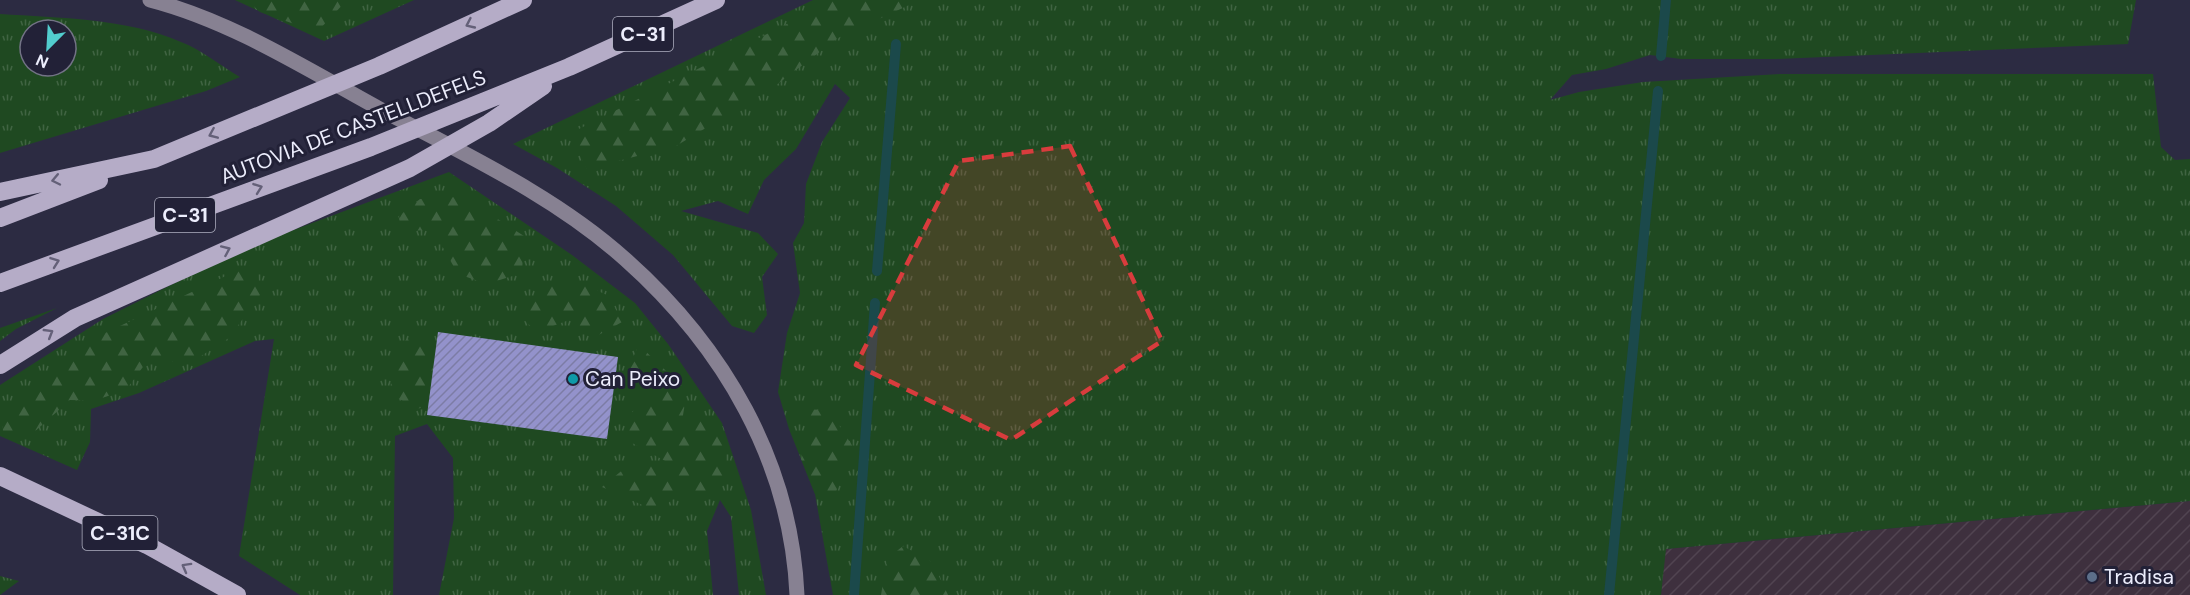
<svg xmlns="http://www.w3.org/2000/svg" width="2190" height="595" font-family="'DM Sans',sans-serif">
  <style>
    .industrial { fill: url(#industrial-furrows) }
    .grass { fill: url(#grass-tufts); fill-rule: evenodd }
    .forest { fill: url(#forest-firs) }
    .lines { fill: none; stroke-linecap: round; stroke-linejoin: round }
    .stream { stroke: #1b494b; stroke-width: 10 }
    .building { fill: url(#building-hatch) }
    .secondary { stroke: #878192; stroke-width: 15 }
    .highway { stroke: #b5acc7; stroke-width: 18 }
    .oneway { stroke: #646078 }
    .marked { fill: #d83c3d; fill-opacity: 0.2; stroke: #d83c3d; stroke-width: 4.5; stroke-dasharray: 12 8; stroke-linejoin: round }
    .culture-dot { fill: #0f9aa8; stroke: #222137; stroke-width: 2 }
    .service-dot { fill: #5c6f8a; stroke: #222137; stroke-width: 2 }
    .labels { text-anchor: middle; stroke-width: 6; stroke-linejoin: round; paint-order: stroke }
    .shield { fill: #222137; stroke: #afb0c1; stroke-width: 1.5 }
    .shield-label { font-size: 20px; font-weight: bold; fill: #ecedfc }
    .street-label { font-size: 21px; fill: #ecedfc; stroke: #222137 }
    .poi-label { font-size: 21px; fill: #ecedfc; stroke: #222137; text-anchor: start }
  </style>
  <defs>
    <pattern id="industrial-furrows" width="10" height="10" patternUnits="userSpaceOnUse" patternTransform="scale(1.5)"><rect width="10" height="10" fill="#3e303e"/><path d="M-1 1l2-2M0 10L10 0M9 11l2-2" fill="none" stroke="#514451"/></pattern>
    <pattern id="grass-tufts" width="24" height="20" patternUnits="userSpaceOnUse" patternTransform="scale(1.5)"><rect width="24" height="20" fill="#1f4921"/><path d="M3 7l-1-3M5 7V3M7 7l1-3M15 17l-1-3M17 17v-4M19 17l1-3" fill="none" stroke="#406442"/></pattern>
    <pattern id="forest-firs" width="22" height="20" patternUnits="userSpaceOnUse" patternTransform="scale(1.5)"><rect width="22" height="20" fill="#1f4921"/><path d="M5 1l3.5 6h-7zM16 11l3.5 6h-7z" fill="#406442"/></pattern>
    <pattern id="building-hatch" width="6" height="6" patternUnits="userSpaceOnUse" patternTransform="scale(1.5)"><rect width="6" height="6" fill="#9392cb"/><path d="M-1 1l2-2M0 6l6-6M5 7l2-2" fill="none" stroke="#7c7ca5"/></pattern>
  </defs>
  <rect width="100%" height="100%" fill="#2c2b42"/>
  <!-- industrial -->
  <path class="industrial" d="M2190 501V595H1661L1665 549Z"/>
  <!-- grass -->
  <path class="grass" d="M235 0H414L324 41Z
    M813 0H2136L2128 44 1777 59H1681L1650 55 1606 69 1572 75 1550 100 1579 92 1643 82 1780 74H2153L2161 147 2175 160 2190 159V501L1666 549 1661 595H833L815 494 789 429 778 392 787 333 800 293 793 243 804 223 806 184 822 142 850 98 835 84 796 149 764 180 748 214 718 201 681 211 758 233 778 254 762 277 767 315 754 333 732 326 673 255 616 206 557 168 513 144Z
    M0 14C59 18 126 18 181 42 202 50 221 66 240 77L206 91 0 153ZM30 30H66V66H30Z
    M449 172 572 255 635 303 668 344 722 423 751 510 766 595H739L731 517 720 500 707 531 713 595H439L454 518 453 458 427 424 395 436 393 595H300L239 556 274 339 255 341 139 393 91 409 90 442 77 470 0 436V385L103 319 173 284 264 241Z
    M57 308 16 329 0 341V328Z
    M0 576 19 581 0 595Z"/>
  <!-- forest -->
  <path class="forest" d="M247 0H347L317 32 260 12Z
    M834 0H920L838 38 775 86 676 146 587 169 569 134Z
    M456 197 476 205 524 236 522 273 487 284 458 274 433 230 402 231 399 216 420 199Z
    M249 265 258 272 260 295 229 338 190 363 148 360 126 390 93 401 70 400 32 434 3 431 0 414 41 377 103 334Z
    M543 284H583L609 296 622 322 595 337 569 320 537 332 522 318Z
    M420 331 445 372 444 403 416 409 390 393 394 348Z
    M639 345 687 391 682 421 708 420 726 436V481L691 500 681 492 658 512 602 487 625 468 667 462 621 437 631 414 642 399 627 370Z
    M809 409 830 411 853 447 835 494H815L801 459Z
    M903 546 932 562 948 595H881L887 559Z"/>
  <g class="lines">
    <!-- stream -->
    <path class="stream" d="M1661 56 1666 0
      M877 271 896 44
      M854 595 875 303
      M1609 595 1658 91"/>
  </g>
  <!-- building -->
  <path class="building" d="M438 332 618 357 607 439 427 415Z"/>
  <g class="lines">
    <!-- secondary -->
    <path class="secondary" d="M150 0C231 21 305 68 378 108 462 153 554 195 625 259 724 347 791 462 797 595"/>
    <!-- highway -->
    <path class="highway" d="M0 192 154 159 379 66 523 0
      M0 218 99 180
      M0 283 371 147 569 67 716 0
      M0 365 75 318 410 168 489 123 543 86
      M0 476 147 545 237 595"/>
  </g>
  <!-- one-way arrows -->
  <defs><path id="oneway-chevron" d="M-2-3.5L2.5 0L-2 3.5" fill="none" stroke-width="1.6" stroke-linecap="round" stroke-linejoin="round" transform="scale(1.5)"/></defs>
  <g class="oneway">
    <use href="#oneway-chevron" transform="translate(470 24) rotate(155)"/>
    <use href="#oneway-chevron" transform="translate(213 134) rotate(157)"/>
    <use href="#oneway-chevron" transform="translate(56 180) rotate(168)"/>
    <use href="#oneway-chevron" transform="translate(258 188) rotate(-20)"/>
    <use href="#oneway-chevron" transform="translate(226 250) rotate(-24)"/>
    <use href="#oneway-chevron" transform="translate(55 262) rotate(-20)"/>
    <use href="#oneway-chevron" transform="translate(49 333) rotate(-31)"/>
    <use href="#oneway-chevron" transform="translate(186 567) rotate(-151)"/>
  </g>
  <!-- marked area -->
  <path class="marked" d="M1070 146 1162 341 1011 440 856 365 959 161Z"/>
  <!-- markers -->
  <circle class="culture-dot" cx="573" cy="379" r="6"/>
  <circle class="service-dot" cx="2092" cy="577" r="6"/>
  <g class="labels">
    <!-- shield labels -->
    <g class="shield">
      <rect x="613" y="17" width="60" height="34" rx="4.5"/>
      <rect x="155" y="198" width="60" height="34" rx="4.5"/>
      <rect x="82.5" y="516" width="75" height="34" rx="4.5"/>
    </g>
    <g class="shield-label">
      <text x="643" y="41">C-31</text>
      <text x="185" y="222">C-31</text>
      <text x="120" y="540">C-31C</text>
    </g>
    <!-- street labels -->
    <g class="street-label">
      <text transform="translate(353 127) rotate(-21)" y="7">AUTOVIA DE CASTELLDEFELS</text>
    </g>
    <!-- poi labels -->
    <g class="poi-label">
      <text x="585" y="386">Can Peixo</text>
      <text x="2104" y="584">Tradisa</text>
    </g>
  </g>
  <!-- north arrow -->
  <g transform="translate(48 48) rotate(204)"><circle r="28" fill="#222137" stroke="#737386" stroke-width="1.5"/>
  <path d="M0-4.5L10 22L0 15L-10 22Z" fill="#52cdce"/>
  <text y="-9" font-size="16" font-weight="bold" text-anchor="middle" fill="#ecedfc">N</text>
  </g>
</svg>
